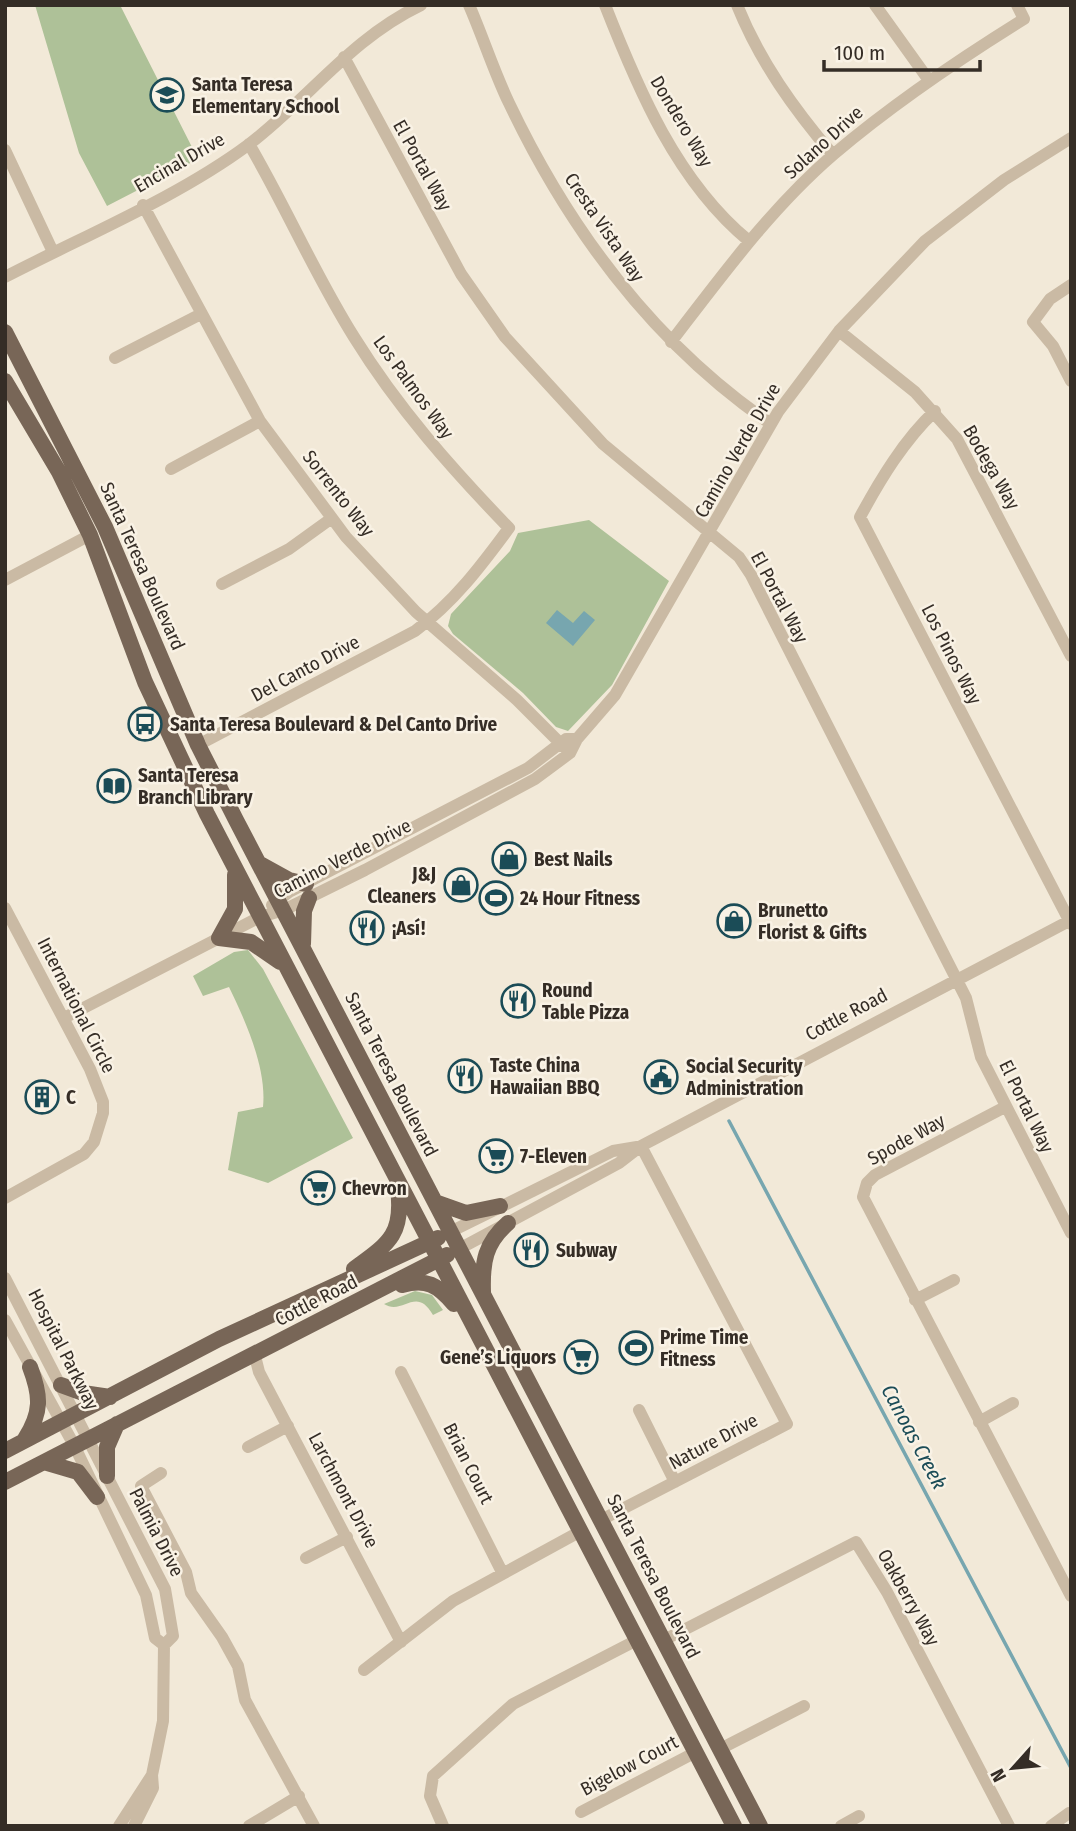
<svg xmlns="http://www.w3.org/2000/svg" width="1076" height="1831" font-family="'Fira Sans Condensed',sans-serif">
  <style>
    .green { fill: #aec198 }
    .water { fill: #77a6af }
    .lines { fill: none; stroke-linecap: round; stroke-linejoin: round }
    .stream { stroke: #77a6af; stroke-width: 3.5 }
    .minor { stroke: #cabaa4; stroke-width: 12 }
    .major { stroke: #786657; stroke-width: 16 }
    .labels { text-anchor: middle; stroke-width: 5; stroke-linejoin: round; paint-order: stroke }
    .poi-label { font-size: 19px; font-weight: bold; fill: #352d26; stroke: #f9f2e5; text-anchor: start }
    .street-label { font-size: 19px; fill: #352d26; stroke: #f9f2e5 }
    .water-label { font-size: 21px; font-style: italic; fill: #1b4c57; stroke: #f9f2e5 }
  </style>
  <rect width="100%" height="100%" fill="#f2e9d8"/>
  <!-- green -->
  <path class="green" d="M35 5H120L198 159 107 206 79 153Z
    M589 520 669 581 612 685 568 731 556 727 523 693 453 634 448 626 451 614 510 551 518 533Z
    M248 950 263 969 353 1138 268 1183 228 1170 238 1112 263 1107C267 1068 245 1020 229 987L203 996 193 976 234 952Z
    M415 1291 432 1295 443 1310 433 1315C416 1285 403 1316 384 1304Z"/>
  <!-- water -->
  <path class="water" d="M557 610 573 623 584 611 595 620 573 646 546 623Z"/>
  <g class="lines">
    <!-- stream -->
    <path class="stream" d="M729 1121 1071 1768"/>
    <!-- minor -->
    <path class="minor" d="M469 5C483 37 494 72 509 103 570 231 653 343 771 424
      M605 5C638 89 677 182 749 241
      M737 5C760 62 794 109 833 155
      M875 5 928 79
      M344 57 461 274 505 337 603 444 739 557 751 575 966 998 981 1057 1071 1233
      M5 150 53 252
      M143 205 260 421 346 537 416 612 517 700 570 753
      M5 277C84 236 178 197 248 145 309 99 350 39 421 5
      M1071 285 1050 299 1033 322 1053 346 1071 381
      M839 331 915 392 957 439 1071 656
      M671 342C721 277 771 208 834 154 894 103 958 60 1024 19L1017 5
      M115 358 201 314
      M935 411C904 440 880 480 860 517L1071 924
      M171 469 260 421
      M5 580 90 535
      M222 584 289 549 332 518
      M198 745 415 631C454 602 481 566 509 528 451 468 398 408 354 337 315 275 286 207 249 144
      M272 905 289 892 528 768 566 739H577
      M5 908 90 1069 103 1102V1113L94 1142 84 1154 5 1198
      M64 1018 260 917 284 910 365 870 535 779 570 753 577 739 615 695 778 412 839 331 925 241 1004 180 1071 138
      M1005 1107 875 1175 867 1183 863 1197 1071 1596
      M450 1232 613 1151 637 1147
      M459 1249 619 1163 641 1146 1071 920
      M5 1278 165 1589 173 1636 164 1645 163 1721 152 1775 153 1788 134 1826
      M915 1300 954 1280
      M5 1320 74 1445 146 1595 155 1638 164 1645
      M255 1356 259 1372 401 1642
      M401 1372 502 1572
      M639 1410 675 1482
      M979 1422 1013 1403
      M248 1447 288 1426
      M161 1473 141 1486 186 1572 191 1593 222 1637 238 1666 245 1700 314 1826
      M601 1520 787 1424 641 1146
      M306 1558 347 1537
      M664 1640 856 1542 887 1592 1009 1826
      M364 1670 453 1601 581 1531
      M720 1749 804 1706
      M581 1812 696 1752
      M119 1826 152 1775
      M249 1826 299 1796
      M443 1826 430 1796 433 1776 513 1704 637 1640
      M841 1826 859 1816
      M1051 1826 1069 1813"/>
    <!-- major -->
    <path class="major" d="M5 332 105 527 198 745 236 820 760 1826
      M5 381 59 472 90 535 145 682 207 814 734 1826
      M260 864 289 880 306 884
      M235 875V909L219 938 251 942 280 962
      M303 944 304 911 309 898
      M435 1202 466 1213 500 1206
      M354 1269C388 1244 404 1235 398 1189
      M402 1285C426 1278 438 1285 454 1304
      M483 1292C482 1262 485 1243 508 1223
      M61 1385 83 1393 110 1397
      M25 1439C42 1412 41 1396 30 1367
      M5 1451 219 1339 438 1238
      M44 1462 78 1472 97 1497
      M107 1476V1447L117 1424
      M5 1482 447 1255"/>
  </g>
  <!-- icons -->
  <defs>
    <symbol id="school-ring" viewBox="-11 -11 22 22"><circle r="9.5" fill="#f9f2e5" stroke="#1b4c57" stroke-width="1.5"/><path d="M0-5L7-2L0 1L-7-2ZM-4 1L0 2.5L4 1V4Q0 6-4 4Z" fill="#1b4c57"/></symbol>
    <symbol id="bus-ring" viewBox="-11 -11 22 22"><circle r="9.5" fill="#f9f2e5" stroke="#1b4c57" stroke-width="1.5"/><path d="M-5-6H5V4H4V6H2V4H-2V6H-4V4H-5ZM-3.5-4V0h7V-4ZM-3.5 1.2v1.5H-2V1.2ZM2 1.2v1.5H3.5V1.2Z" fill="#1b4c57"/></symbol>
    <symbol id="library-ring" viewBox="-11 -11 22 22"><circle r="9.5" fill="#f9f2e5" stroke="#1b4c57" stroke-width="1.5"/><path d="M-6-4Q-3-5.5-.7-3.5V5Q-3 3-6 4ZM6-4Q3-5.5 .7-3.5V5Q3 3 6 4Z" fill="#1b4c57"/></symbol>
    <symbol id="shop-ring" viewBox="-11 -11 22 22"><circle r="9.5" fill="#f9f2e5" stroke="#1b4c57" stroke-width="1.5"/><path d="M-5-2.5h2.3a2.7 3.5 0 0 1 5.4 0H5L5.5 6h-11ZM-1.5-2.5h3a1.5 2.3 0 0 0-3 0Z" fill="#1b4c57"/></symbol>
    <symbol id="stadium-ring" viewBox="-11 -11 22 22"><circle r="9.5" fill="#f9f2e5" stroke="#1b4c57" stroke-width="1.5"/><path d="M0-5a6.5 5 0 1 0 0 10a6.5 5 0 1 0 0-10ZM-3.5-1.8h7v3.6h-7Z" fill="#1b4c57"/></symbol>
    <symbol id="restaurant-ring" viewBox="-11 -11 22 22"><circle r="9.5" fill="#f9f2e5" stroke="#1b4c57" stroke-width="1.5"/><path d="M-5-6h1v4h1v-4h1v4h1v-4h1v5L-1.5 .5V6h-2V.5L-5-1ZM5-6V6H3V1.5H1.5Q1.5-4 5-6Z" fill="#1b4c57"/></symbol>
    <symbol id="civic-ring" viewBox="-11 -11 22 22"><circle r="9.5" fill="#f9f2e5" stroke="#1b4c57" stroke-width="1.5"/><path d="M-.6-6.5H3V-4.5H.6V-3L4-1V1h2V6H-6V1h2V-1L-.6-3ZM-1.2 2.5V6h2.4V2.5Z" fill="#1b4c57"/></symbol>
    <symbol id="building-ring" viewBox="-11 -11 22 22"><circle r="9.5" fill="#f9f2e5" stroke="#1b4c57" stroke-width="1.5"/><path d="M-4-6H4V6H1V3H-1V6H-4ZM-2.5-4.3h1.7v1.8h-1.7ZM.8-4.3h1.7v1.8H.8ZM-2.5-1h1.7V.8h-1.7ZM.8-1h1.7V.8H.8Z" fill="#1b4c57"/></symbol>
    <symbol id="supermarket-ring" viewBox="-11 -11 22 22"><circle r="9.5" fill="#f9f2e5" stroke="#1b4c57" stroke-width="1.5"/><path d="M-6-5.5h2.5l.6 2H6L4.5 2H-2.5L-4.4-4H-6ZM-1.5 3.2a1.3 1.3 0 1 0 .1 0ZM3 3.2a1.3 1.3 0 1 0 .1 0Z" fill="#1b4c57"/></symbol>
  </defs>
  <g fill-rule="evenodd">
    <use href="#school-ring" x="148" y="76" width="38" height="38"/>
    <use href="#bus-ring" x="126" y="705" width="38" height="38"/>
    <use href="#library-ring" x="95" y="767" width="38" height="38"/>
    <use href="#shop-ring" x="490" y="840" width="38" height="38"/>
    <use href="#shop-ring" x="442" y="866" width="38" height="38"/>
    <use href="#stadium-ring" x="477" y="879" width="38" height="38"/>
    <use href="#shop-ring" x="715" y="902" width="38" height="38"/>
    <use href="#restaurant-ring" x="348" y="909" width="38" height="38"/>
    <use href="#restaurant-ring" x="499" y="982" width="38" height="38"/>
    <use href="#restaurant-ring" x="446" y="1057" width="38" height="38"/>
    <use href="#civic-ring" x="642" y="1058" width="38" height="38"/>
    <use href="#building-ring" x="23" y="1078" width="38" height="38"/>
    <use href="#supermarket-ring" x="477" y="1137" width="38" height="38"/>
    <use href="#supermarket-ring" x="299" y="1169" width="38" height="38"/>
    <use href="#restaurant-ring" x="512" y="1231" width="38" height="38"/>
    <use href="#stadium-ring" x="617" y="1329" width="38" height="38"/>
    <use href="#supermarket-ring" x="562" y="1338" width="38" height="38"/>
  </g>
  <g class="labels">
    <!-- poi labels -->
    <g class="poi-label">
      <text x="192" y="91">Santa Teresa<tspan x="192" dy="22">Elementary School</tspan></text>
      <text x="170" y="731">Santa Teresa Boulevard &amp; Del Canto Drive</text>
      <text x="138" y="782">Santa Teresa<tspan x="138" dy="22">Branch Library</tspan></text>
      <text x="534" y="866">Best Nails</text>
      <text x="436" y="881" text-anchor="end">J&amp;J<tspan x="436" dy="22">Cleaners</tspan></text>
      <text x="520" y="905">24 Hour Fitness</text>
      <text x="758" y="917">Brunetto<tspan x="758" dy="22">Florist &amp; Gifts</tspan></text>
      <text x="392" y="935">¡Así!</text>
      <text x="542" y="997">Round<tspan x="542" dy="22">Table Pizza</tspan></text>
      <text x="490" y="1072">Taste China<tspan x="490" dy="22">Hawaiian BBQ</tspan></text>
      <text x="686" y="1073">Social Security<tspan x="686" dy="22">Administration</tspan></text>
      <text x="66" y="1104">C</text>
      <text x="520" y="1163">7-Eleven</text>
      <text x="342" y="1195">Chevron</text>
      <text x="556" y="1257">Subway</text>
      <text x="660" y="1344">Prime Time<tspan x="660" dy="22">Fitness</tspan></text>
      <text x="556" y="1364" text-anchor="end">Gene’s Liquors</text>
    </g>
    <!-- street labels -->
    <g class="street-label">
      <text transform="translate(682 121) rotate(59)" y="7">Dondero Way</text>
      <text transform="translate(823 142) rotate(-42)" y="7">Solano Drive</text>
      <text transform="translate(179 162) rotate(-30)" y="7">Encinal Drive</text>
      <text transform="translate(423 165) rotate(61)" y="7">El Portal Way</text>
      <text transform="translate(605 227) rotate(56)" y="7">Cresta Vista Way</text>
      <text transform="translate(414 387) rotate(54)" y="7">Los Palmos Way</text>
      <text transform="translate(737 450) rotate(-60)" y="7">Camino Verde Drive</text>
      <text transform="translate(992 467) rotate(60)" y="7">Bodega Way</text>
      <text transform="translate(339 493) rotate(52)" y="7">Sorrento Way</text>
      <text transform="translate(143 566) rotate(66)" y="7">Santa Teresa Boulevard</text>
      <text transform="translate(780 597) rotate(62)" y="7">El Portal Way</text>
      <text transform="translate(952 654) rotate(63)" y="7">Los Pinos Way</text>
      <text transform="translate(305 668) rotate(-28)" y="7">Del Canto Drive</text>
      <text transform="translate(342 858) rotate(-27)" y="7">Camino Verde Drive</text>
      <text transform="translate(77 1005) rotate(63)" y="7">International Circle</text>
      <text transform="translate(846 1014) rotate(-28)" y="7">Cottle Road</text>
      <text transform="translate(392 1074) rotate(63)" y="7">Santa Teresa Boulevard</text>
      <text transform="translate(1027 1106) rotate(64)" y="7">El Portal Way</text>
      <text transform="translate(906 1139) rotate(-29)" y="7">Spode Way</text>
      <text transform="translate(316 1300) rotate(-27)" y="7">Cottle Road</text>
      <text transform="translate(64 1349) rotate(63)" y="7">Hospital Parkway</text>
      <text transform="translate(713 1441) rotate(-28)" y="7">Nature Drive</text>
      <text transform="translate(469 1463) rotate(63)" y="7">Brian Court</text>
      <text transform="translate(344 1490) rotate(62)" y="7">Larchmont Drive</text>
      <text transform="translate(157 1532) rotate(63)" y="7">Palmia Drive</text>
      <text transform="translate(654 1576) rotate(63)" y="7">Santa Teresa Boulevard</text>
      <text transform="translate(909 1597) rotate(61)" y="7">Oakberry Way</text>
      <text transform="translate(629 1765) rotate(-28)" y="7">Bigelow Court</text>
    </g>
    <!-- water labels -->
    <g class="water-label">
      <text transform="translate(914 1437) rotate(62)" y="7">Canoas Creek</text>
    </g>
  </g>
  <!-- border -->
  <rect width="1076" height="1831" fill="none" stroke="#352d26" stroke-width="14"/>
  <!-- north arrow -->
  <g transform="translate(1013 1768) rotate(243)" stroke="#f9f2e5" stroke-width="5" paint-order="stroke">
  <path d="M0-5L12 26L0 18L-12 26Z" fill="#352d26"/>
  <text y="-10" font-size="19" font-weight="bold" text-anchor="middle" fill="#352d26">N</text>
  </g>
  <!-- scale -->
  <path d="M824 60v10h156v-10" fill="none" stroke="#352d26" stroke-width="3.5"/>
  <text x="834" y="60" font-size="21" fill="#352d26" stroke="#f9f2e5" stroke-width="5" paint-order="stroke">100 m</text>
</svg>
